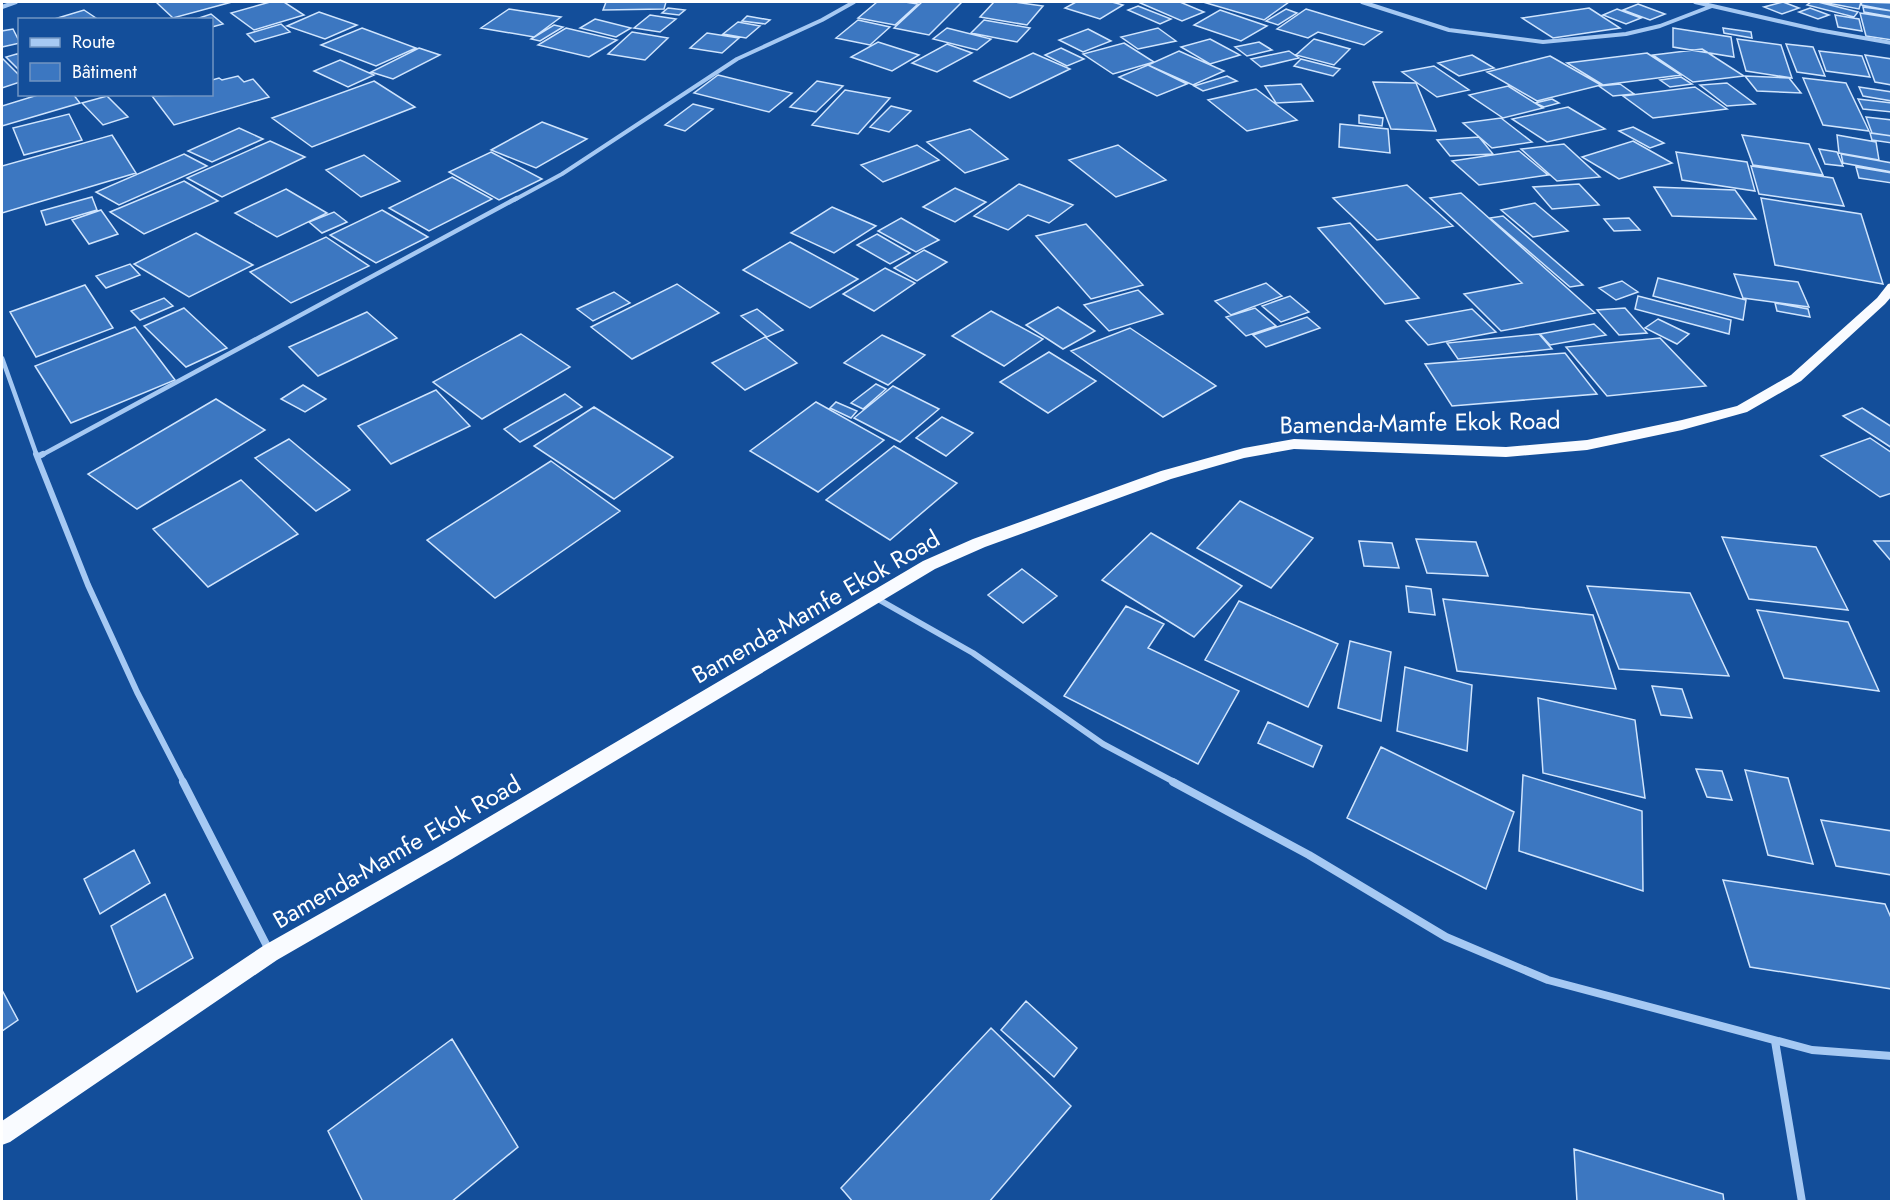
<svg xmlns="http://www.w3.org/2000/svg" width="1893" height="1203" font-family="Jost,sans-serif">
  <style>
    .building { fill: #3c77c1; stroke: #cfe4fd; stroke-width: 1.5 }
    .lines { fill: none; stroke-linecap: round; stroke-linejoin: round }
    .minor-far3 { stroke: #a6c9f3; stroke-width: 4 }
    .minor-far2 { stroke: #a6c9f3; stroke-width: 4.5 }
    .minor-far1 { stroke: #a6c9f3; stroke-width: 6 }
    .minor { stroke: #a6c9f3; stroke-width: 8 }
    .trunk { fill: #f9fbff; fill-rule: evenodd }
    .labels { text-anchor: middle; stroke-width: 4.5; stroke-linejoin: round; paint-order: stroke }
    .street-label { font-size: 24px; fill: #fff; stroke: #134e9a }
  </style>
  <rect width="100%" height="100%" fill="#134e9a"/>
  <!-- building -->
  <path class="building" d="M156 2H232L173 18Z
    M270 2H284L304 15 254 30 231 13Z
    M606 2H666L664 9 603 10Z
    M877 2H905L918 4 895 25 858 18Z
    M922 2H962L929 35 894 28Z
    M994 2H1015L1043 6 1027 25 980 17Z
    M1076 2H1112L1123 5 1100 19 1065 8Z
    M1138 2H1180L1204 12 1182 21Z
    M1203 2H1289L1264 20Z
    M1783 2 1799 8 1782 14 1764 7Z
    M1811 2H1818L1858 12 1854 17 1807 5Z
    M1822 2H1861L1859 9Z
    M1862 2 1892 3V11L1861 5Z
    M1638 4 1665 14 1650 20 1623 10Z
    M1138 6 1171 19 1160 24 1128 10Z
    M1863 7 1892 11V17L1864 12Z
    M668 8 685 10 679 15 662 13Z
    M1589 8 1620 28 1553 38 1522 18Z
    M1810 8 1829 15 1818 19 1799 12Z
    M509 9 561 17 534 37 481 28Z
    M1286 9 1297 13 1278 25 1266 21Z
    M1306 9 1382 32 1364 45 1318 32 1308 38 1277 29Z
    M1617 9 1641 18 1626 24 1603 15Z
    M84 10 96 18 51 20Z
    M1220 10 1267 26 1241 41 1194 25Z
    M319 12 357 25 325 39 287 26Z
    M1860 13 1892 18V40L1866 36Z
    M211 14 223 24 212 27V20H193Z
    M650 15 676 19 660 32 634 28Z
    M1835 15 1859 19 1862 31 1838 27Z
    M747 16 770 20 765 24 742 21Z
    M595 19 631 28 616 37 580 28Z
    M858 20 890 27 870 45 836 38Z
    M984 20 1030 28 1017 42 971 33Z
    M738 22 760 26 746 38 723 34Z
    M281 24 290 32 255 42 247 34Z
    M554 25 563 27 540 41 531 39Z
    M362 28 416 48 376 66 321 45Z
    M566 28 617 40 589 57 538 45Z
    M947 28 991 39 977 50 933 39Z
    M1158 28 1176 41 1138 49 1121 37Z
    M1673 28 1731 37 1734 57 1673 47Z
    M1723 28 1751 32 1752 38 1724 33Z
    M13 29 20 43 2 47V31Z
    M1088 29 1111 41 1083 52 1059 40Z
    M632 32 668 38 645 60 608 54Z
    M707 33 739 38 722 53 690 48Z
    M1210 39 1240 55 1210 64 1181 47Z
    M1314 39 1350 49 1334 65 1296 55Z
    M1737 39 1781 45 1792 78 1746 71Z
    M878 42 919 55 892 71 851 57Z
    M1259 42 1272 50 1247 56 1235 47Z
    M1124 43 1154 62 1113 74 1083 54Z
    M947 44 972 53 937 72 912 63Z
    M1786 44 1813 47 1825 76 1797 72Z
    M419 48 440 55 393 79 371 72Z
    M1061 48 1084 59 1067 66 1045 55Z
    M1702 49 1744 76 1693 82 1653 55Z
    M1179 51 1224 71 1193 85 1148 65Z
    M1289 51 1299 58 1261 67 1251 59Z
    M1819 51 1862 56 1870 77 1826 71Z
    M20 53V71L6 57Z
    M1033 53 1070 69 1010 98 974 81Z
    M1647 53 1681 75 1603 85 1567 63Z
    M1472 55 1494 68 1459 76 1438 63Z
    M1865 55 1892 59V85L1875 82Z
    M1550 56 1601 85 1537 101 1487 72Z
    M2 58 20 76V82L2 88Z
    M1301 59 1340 69 1333 76 1294 66Z
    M340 60 374 75 348 87 314 71Z
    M1148 65 1187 84 1157 96 1119 77Z
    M1434 66 1469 90 1437 97 1402 72Z
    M718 75 792 93 769 112 694 93Z
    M238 76 244 82 253 79 269 97 174 125 152 96 212 94V80L219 78 222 80Z
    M1227 76 1237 81 1203 91 1194 86Z
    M1745 76 1789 78 1801 93 1757 91Z
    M1681 77 1692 84 1670 87 1660 80Z
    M1803 78 1846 83 1869 131 1823 125Z
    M374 81 415 107 312 147 272 118Z
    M817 81 843 86 816 112 790 107Z
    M1373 82 1416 83 1436 131 1391 129Z
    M1727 83 1755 104 1727 106 1700 85Z
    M1301 84 1313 101 1276 103 1265 86Z
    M1620 84 1634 94 1613 96 1599 86Z
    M1508 86 1543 108 1503 118 1469 95Z
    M1695 87 1727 109 1653 118 1623 96Z
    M1859 87 1892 92V101L1863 96Z
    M1256 89 1297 120 1247 131 1208 100Z
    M845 90 890 98 858 134 812 125Z
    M41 94H73L80 103 2 126V106Z
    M107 96 128 117 103 125 82 103Z
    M1552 99 1559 103 1544 107 1535 103Z
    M1858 99 1892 103V112L1863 109Z
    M693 104 713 109 685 131 665 125Z
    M891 106 911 111 889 132 870 127Z
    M1568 107 1605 129 1547 142 1512 119Z
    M69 114 82 140 24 155 13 128Z
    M1359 115 1383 118 1382 126 1359 123Z
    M1866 117 1892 120V136L1872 133Z
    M1501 118 1532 142 1492 148 1463 123Z
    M542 122 587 139 536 168 491 150Z
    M1340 124 1388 129 1390 153 1339 147Z
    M1633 127 1664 143 1650 148 1619 131Z
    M239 128 263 139 212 162 188 151Z
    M970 129 1008 159 965 173 927 142Z
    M1870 133 1892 136V143L1872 140Z
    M112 135 136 173 2 213V166Z
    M1742 135 1809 144 1823 175 1753 165Z
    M1837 135 1876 142 1879 160 1839 153Z
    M1479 137 1493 154 1450 156 1437 140Z
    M270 141 305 157 222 197 187 178Z
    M1633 141 1672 163 1619 179 1582 157Z
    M1564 144 1600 177 1557 181 1521 149Z
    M917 145 939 160 883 182 861 165Z
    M1118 145 1166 180 1116 197 1069 160Z
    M1819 149 1837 152 1843 166 1825 164Z
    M1519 151 1548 175 1479 185 1452 161Z
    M491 152 542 179 499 200 449 172Z
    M1676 152 1747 162 1755 191 1682 180Z
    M184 154 207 166 119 205 96 192Z
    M1841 154 1892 163V172L1843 163Z
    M364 155 400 181 361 197 326 170Z
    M1751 166 1833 178 1844 206 1759 194Z
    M1856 167 1892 173V183L1859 178Z
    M452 177 492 199 429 231 389 208Z
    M184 181 218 201 144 234 110 212Z
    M1019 184 1073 205 1049 223 1028 215 1008 230 974 216Z
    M1579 184 1599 205 1552 209 1533 187Z
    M1407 185 1453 226 1377 240 1333 198Z
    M1654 187 1735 190 1756 219 1672 216Z
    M955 188 986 202 955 222 923 207Z
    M286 189 327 213 277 237 235 213Z
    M1461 193 1595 313 1501 331 1464 294 1522 283 1430 198Z
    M92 197 97 210 46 225 41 211Z
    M1761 198 1861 214 1883 284 1775 265Z
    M1535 203 1568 231 1533 237 1501 210Z
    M832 207 876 226 834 253 791 233Z
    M101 210 118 234 89 244 72 220Z
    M382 210 428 237 376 263 330 235Z
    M334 212 347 222 322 233 309 222Z
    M1503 216 1583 285 1570 287 1490 218Z
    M901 218 939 240 916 252 878 231Z
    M1629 218 1640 230 1614 231 1604 219Z
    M1350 223 1419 298 1385 304 1318 228Z
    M1086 224 1143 285 1091 299 1036 236Z
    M196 233 253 265 189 297 134 264Z
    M877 234 910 253 890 264 857 245Z
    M326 237 369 266 291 303 250 272Z
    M790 242 858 279 810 308 743 270Z
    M924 250 947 262 917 281 894 268Z
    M130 264 140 275 106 288 96 276Z
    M885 268 915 283 874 311 843 294Z
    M1734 274 1798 282 1809 307 1743 298Z
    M1658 278 1746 300 1743 320 1653 296Z
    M1622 281 1638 292 1616 300 1599 288Z
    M1266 283 1282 296 1231 315 1215 301Z
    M677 284 719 313 632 359 591 327Z
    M85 285 113 328 36 357 10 312Z
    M1138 290 1163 314 1109 331 1084 305Z
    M614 292 630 303 593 321 577 309Z
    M1290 296 1309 312 1281 322 1262 306Z
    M1638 296 1731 320 1729 334 1635 309Z
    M164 298 173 306 140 320 131 311Z
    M1775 303 1808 309 1810 317 1777 311Z
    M1058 307 1095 331 1063 349 1026 325Z
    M184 308 227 348 186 367 144 326Z
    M1255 308 1276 326 1246 336 1226 317Z
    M1625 308 1647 333 1619 335 1597 310Z
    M757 309 783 330 767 337 741 316Z
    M1472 309 1496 332 1428 345 1406 321Z
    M991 311 1043 339 1004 366 952 336Z
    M367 312 397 338 318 376 289 347Z
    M1307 317 1320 328 1266 347 1253 335Z
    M1658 319 1689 334 1677 344 1645 328Z
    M1594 324 1606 335 1550 345 1540 334Z
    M135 327 175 380 71 423 35 366Z
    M1130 328 1216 386 1163 417 1071 351Z
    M521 334 570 367 482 419 433 382Z
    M1539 334 1552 349 1458 359 1447 343Z
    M882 335 925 355 888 385 844 363Z
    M765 337 797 363 745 390 712 363Z
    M1660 338 1706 386 1607 396 1566 347Z
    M1049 352 1096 381 1048 413 1000 382Z
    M1565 353 1597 394 1452 406 1425 364Z
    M876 384 886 389 863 409 851 403Z
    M303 385 326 399 305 412 281 399Z
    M893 386 939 409 900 442 854 418Z
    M436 390 470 426 391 464 358 426Z
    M565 394 582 407 520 442 504 429Z
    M216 399 265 430 137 509 88 474Z
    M816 402 884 440 818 492 750 451Z
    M836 402 857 411 851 418 830 408Z
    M594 407 673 457 614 499 534 446Z
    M1862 408 1892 427V448L1843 416Z
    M942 417 973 433 946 456 916 438Z
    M1870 438 1892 453V493L1880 497 1821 456Z
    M289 439 350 490 316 511 255 458Z
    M894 446 957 483 890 540 826 500Z
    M551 461 620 511 495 598 427 540Z
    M241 480 298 534 208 587 153 529Z
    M1240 501 1313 538 1271 588 1197 548Z
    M1151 533 1242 586 1194 637 1102 580Z
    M1722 537 1816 547 1848 610 1749 599Z
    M1416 539 1476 542 1488 576 1427 573Z
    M1359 541 1392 543 1399 568 1364 566Z
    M1874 541H1892V562Z
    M1022 569 1057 596 1023 623 988 595Z
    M1406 586 1431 589 1435 615 1409 612Z
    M1587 586 1690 593 1729 676 1619 669Z
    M1443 599 1593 615 1616 689 1457 671Z
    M1239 601 1338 644 1308 707 1205 660Z
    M1126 606 1164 624 1148 648 1239 691 1198 764 1064 696Z
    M1757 610 1848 622 1879 691 1784 678Z
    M1350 641 1391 652 1381 721 1338 708Z
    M1405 667 1472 685 1467 751 1397 731Z
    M1652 686 1682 689 1692 718 1661 715Z
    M1538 698 1635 720 1645 798 1543 773Z
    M1268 722 1322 746 1313 767 1258 743Z
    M1381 747 1514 812 1486 889 1347 818Z
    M1696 769 1722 771 1732 800 1707 797Z
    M1745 770 1788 778 1813 864 1768 855Z
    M1523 775 1642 811 1643 891 1519 851Z
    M1821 820 1892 831V875L1836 866Z
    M134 850 150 883 100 914 84 879Z
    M1723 880 1885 904 1892 920V989L1750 967Z
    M165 894 193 958 137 992 111 926Z
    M2 990 18 1020 2 1031Z
    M1026 1001 1077 1048 1054 1077 1001 1030Z
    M991 1028 1071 1106 989 1202H853L841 1188Z
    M452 1039 518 1147 451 1202H363L328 1131Z
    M1574 1149 1723 1194 1724 1202H1577Z"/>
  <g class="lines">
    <!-- minor-far3 -->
    <path class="minor-far3" d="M1362 2 1449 30 1543 42 1626 34 1660 26 1712 6
      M1695 2 1818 30 1892 43
      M2 7 16 2
      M514 200 562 174 737 59 822 20 854 2"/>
    <!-- minor-far2 -->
    <path class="minor-far2" d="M2 358 37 456
      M40 456 517 198"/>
    <!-- minor-far1 -->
    <path class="minor-far1" d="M36 454 88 585 137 692 184 783
      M39 456 43 454
      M876 598 973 653 1103 744 1176 783"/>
    <!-- minor -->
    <path class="minor" d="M183 782 269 950
      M1173 782 1309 855 1446 937 1548 980 1812 1050 1892 1056
      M1775 1041 1802 1202"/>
    <!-- trunk -->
    <path class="trunk" d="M1892 283V296L1885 304 1801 381 1747 412 1682 430 1587 450 1506 457 1294 449 1244 458 1171 479 985 547 935 569 452 859 277 960 10 1142 2 1145V1121L263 946 438 847 923 561 973 539 1161 471 1244 448 1294 439 1506 447 1587 440 1682 420 1737 406 1791 375 1877 298 1888 284Z"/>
  </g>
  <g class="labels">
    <!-- street labels -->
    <g class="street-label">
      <text transform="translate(1420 423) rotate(-1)" y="8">Bamenda-Mamfe Ekok Road</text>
      <text transform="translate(816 607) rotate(-30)" y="8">Bamenda-Mamfe Ekok Road</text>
      <text transform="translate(397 852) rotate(-30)" y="8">Bamenda-Mamfe Ekok Road</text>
    </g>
  </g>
  <!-- border -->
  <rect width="1893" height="1203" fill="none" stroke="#ffffff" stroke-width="6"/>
  <!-- legend -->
  <rect x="18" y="18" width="195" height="78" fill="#134e9a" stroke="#7195c2" stroke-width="1.5"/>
  <rect x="30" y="38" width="30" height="9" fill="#a6c9f3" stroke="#7195c2" stroke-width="1.5"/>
  <text x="72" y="48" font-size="18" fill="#ffffff">Route</text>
  <rect x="30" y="63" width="30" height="18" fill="#3c77c1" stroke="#7195c2" stroke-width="1.5"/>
  <text x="72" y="78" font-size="18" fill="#ffffff">Bâtiment</text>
</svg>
